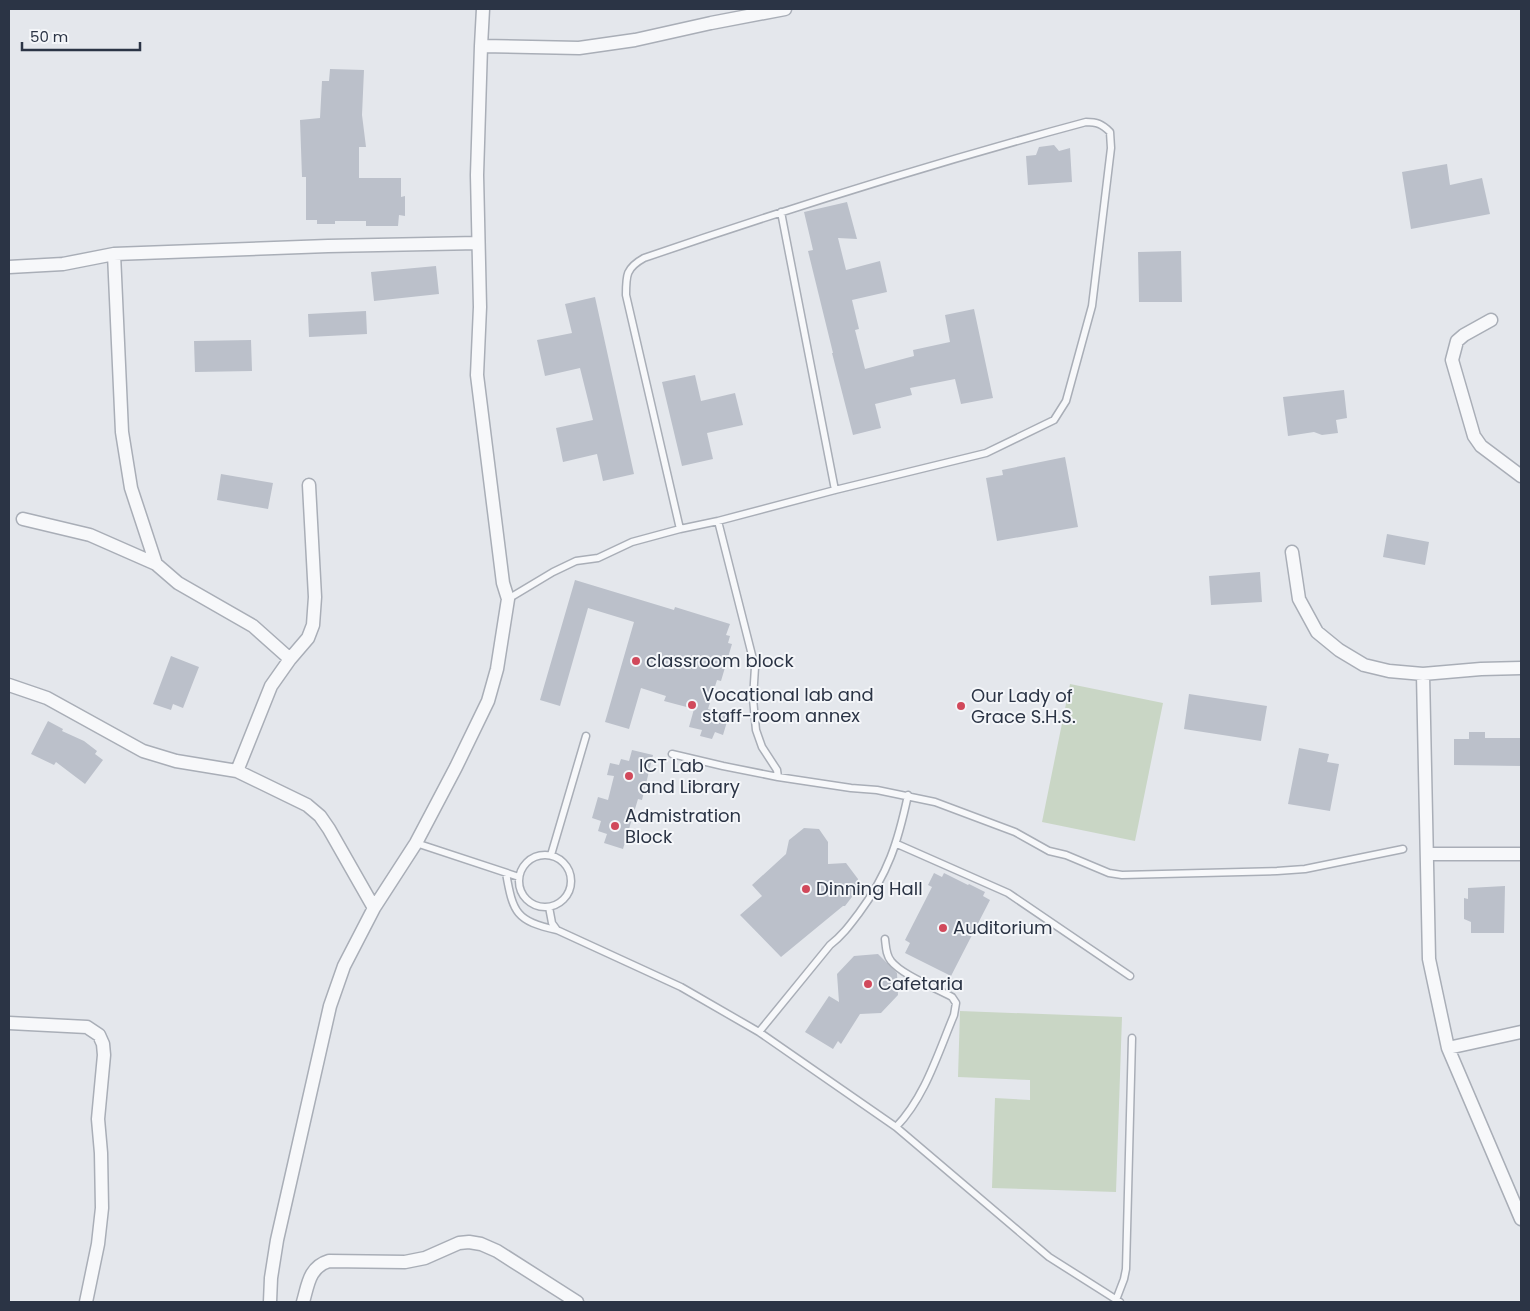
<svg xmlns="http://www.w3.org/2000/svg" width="1530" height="1311" font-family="Poppins,sans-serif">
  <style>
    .garden { fill: #c9d6c5 }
    .building { fill: #bbc0ca }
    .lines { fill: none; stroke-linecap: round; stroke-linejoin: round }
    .service-casing { stroke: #a9aeb7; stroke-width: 9 }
    .minor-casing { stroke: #a9aeb7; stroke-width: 15 }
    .service { stroke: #f7f8fa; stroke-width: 6 }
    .minor { stroke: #f7f8fa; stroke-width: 12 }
    .poi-dot { fill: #d1495b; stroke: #f4f6f9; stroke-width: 2 }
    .labels { text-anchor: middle; stroke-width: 4; stroke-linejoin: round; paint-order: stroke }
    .poi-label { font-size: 18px; fill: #2b3445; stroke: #f4f6f9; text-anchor: start }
  </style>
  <rect width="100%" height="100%" fill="#e4e7ec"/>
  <!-- garden -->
  <path class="garden" d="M1070 684 1163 703 1135 841 1042 822Z
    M960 1011 1122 1017 1116 1192 992 1188 995 1098 1030 1100V1080L958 1077Z"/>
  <!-- building -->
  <path class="building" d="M330 69 364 70 362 115 366 147H359V178H401V197L405 196V216L399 215 398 226H366V221H335V224H317V220H306V177H302L300 120 320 118 322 81H329Z
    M1054 145 1059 151 1070 148 1072 182 1028 185 1026 156 1036 155 1039 147Z
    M1447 164 1450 185 1482 178 1490 214 1411 229 1402 172Z
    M847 202 857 239 838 238 846 270 880 261 887 292 852 300 859 329 855 330 865 369 914 356 913 350 950 342 945 315 974 309 993 398 961 404 955 379 910 388 912 395 875 404 881 428 853 435 832 353H833L808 251 813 250 804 212Z
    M1181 251 1182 302H1139L1138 252Z
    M436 266 439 294 374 301 371 272Z
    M595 297 634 474 603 481 597 454 563 462 556 428 593 420 580 368 545 376 537 340 572 333 565 304Z
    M366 311 367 334 309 337 308 314Z
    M251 340 252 371 195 372 194 341Z
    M695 375 701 401 735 393 743 425 707 433 713 459 682 466 662 382Z
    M1344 390 1347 418 1336 420 1338 433 1322 435 1314 432 1288 436 1283 397Z
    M1065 457 1078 527 997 541 986 478 1003 475 1002 470Z
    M221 474 273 483 268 509 217 500Z
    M1387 534 1429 542 1425 565 1383 557Z
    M1260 572 1262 602 1211 605 1209 576Z
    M575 580 674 610 675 607 730 624 726 635 730 636 728 643 732 644 721 681 717 680 708 709 729 715 723 735 715 732 712 739 700 736 702 730 689 727 694 709 664 701 666 696 641 688 629 729 605 722 634 622 588 608 560 706 540 700Z
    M171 656 199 667 183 708 173 704 171 710 153 704Z
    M1189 694 1267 706 1261 741 1184 729Z
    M48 721 63 729 62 731 84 741 97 751 95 754 103 760 85 784 56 762 54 765 31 754Z
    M1469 732H1485V738H1521V766L1454 765V739H1469Z
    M1299 748 1329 754 1327 762 1339 764 1330 811 1288 804Z
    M632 750 653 755 642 800 638 799 623 849 604 843 607 834 598 831 601 821 592 818 598 797 608 800 614 776 607 775 610 763 619 765 621 759 629 761Z
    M804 828 819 829 828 842V864L846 863 858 879 855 893 845 906H843L781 957 740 915 762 896 752 885 786 854 789 840Z
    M934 873 942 877 944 873 968 885 969 884 985 892 983 896 990 900 951 976 905 953 910 943 905 940 932 887 928 885Z
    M1505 886 1504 933H1471V922L1464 919V898L1468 899V888Z
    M878 954 897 973 898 995 881 1013 860 1014 841 1044 838 1041 833 1049 805 1032 829 996 839 1002 837 974 854 956Z"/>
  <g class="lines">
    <defs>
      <path id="service" d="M781 212 835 490
        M718 521 755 667 753 699 756 730 762 747 777 770 778 777
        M508 599 553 572 576 561 598 558 632 542 680 529 718 521 835 490 986 453 1054 420 1066 401 1092 306 1111 148 1110 132C1102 124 1097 122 1086 122 937 162 790 208 644 258 626 268 626 275 626 295L680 529
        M672 754 723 766 778 777 851 788 877 790 935 802 1015 832 1049 851 1066 855 1109 873 1122 875 1277 871 1305 869 1403 849
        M416 843 519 877
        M897 844 1008 893 1130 976
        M519 881a26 26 0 1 1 52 0a26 26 0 1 1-52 0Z
        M551 855 586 736
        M506 873C513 913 516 921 557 930
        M549 907 552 923 557 930 681 987 759 1032 896 1127 1049 1257 1120 1302
        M885 939C886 947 886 955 891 961 902 975 936 988 952 997L956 1003 954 1015C938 1053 925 1097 896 1127
        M759 1032 830 945C842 936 850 925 859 913 888 874 898 842 908 795
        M1116 1300 1124 1279 1126 1269 1132 1038"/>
      <path id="minor" d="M481 46 579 48 635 40 711 23 785 9
        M114 254 122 432 131 488 156 564 178 583 253 626 290 659
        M9 267 63 264 114 254 328 246 478 243
        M1491 320 1464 335 1457 341 1452 360 1474 436 1481 446 1521 476
        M23 519 90 535 156 564
        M1292 552 1299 599 1317 632 1339 650 1364 665 1389 671 1423 674 1481 669 1521 668
        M1423 674 1429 959 1448 1048 1521 1219
        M9 685 47 698 143 751 176 761 237 771 307 805 320 816 329 829 374 908
        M237 771 271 686 290 659 308 638 313 625 315 597 309 485
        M1427 854H1521
        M9 1023 87 1027 99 1035 103 1044 104 1055 98 1119 101 1153 102 1208 98 1244 86 1302
        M1448 1048 1521 1032
        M270 1302 271 1278 277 1240 330 1006 344 966 374 908 416 843 456 767 488 701 497 669 508 599 503 583 477 375 480 307 477 175 481 46 483 9
        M303 1302C308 1285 309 1267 329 1261L405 1262 425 1258 459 1243 469 1242 481 1244 497 1251 577 1302"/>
    </defs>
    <!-- service casing -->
    <use href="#service" class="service-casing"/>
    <!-- minor casing -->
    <use href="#minor" class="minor-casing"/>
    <!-- service -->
    <use href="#service" class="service"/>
    <!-- minor -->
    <use href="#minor" class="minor"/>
  </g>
  <!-- markers -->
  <g class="poi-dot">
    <circle cx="636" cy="661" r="5"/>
    <circle cx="692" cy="705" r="5"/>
    <circle cx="961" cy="706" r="5"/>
    <circle cx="629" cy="776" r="5"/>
    <circle cx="615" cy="826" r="5"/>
    <circle cx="806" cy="889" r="5"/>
    <circle cx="943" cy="928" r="5"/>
    <circle cx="868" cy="984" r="5"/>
  </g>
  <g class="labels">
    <!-- poi labels -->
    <g class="poi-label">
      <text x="646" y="667">classroom block</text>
      <text x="702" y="701">Vocational lab and<tspan x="702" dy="21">staff-room annex</tspan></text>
      <text x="971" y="702">Our Lady of<tspan x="971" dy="21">Grace S.H.S.</tspan></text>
      <text x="639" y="772">ICT Lab<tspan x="639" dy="21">and Library</tspan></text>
      <text x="625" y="822">Admistration<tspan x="625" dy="21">Block</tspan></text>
      <text x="816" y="895">Dinning Hall</text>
      <text x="953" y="934">Auditorium</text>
      <text x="878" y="990">Cafetaria</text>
    </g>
  </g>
  <!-- border -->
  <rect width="1530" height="1311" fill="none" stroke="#2b3445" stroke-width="20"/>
  <!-- scale -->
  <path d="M22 42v8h118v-8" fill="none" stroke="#2b3445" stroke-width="2.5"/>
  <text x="30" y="42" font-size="15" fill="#2b3445" stroke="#f4f6f9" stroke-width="4" paint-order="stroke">50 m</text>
</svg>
